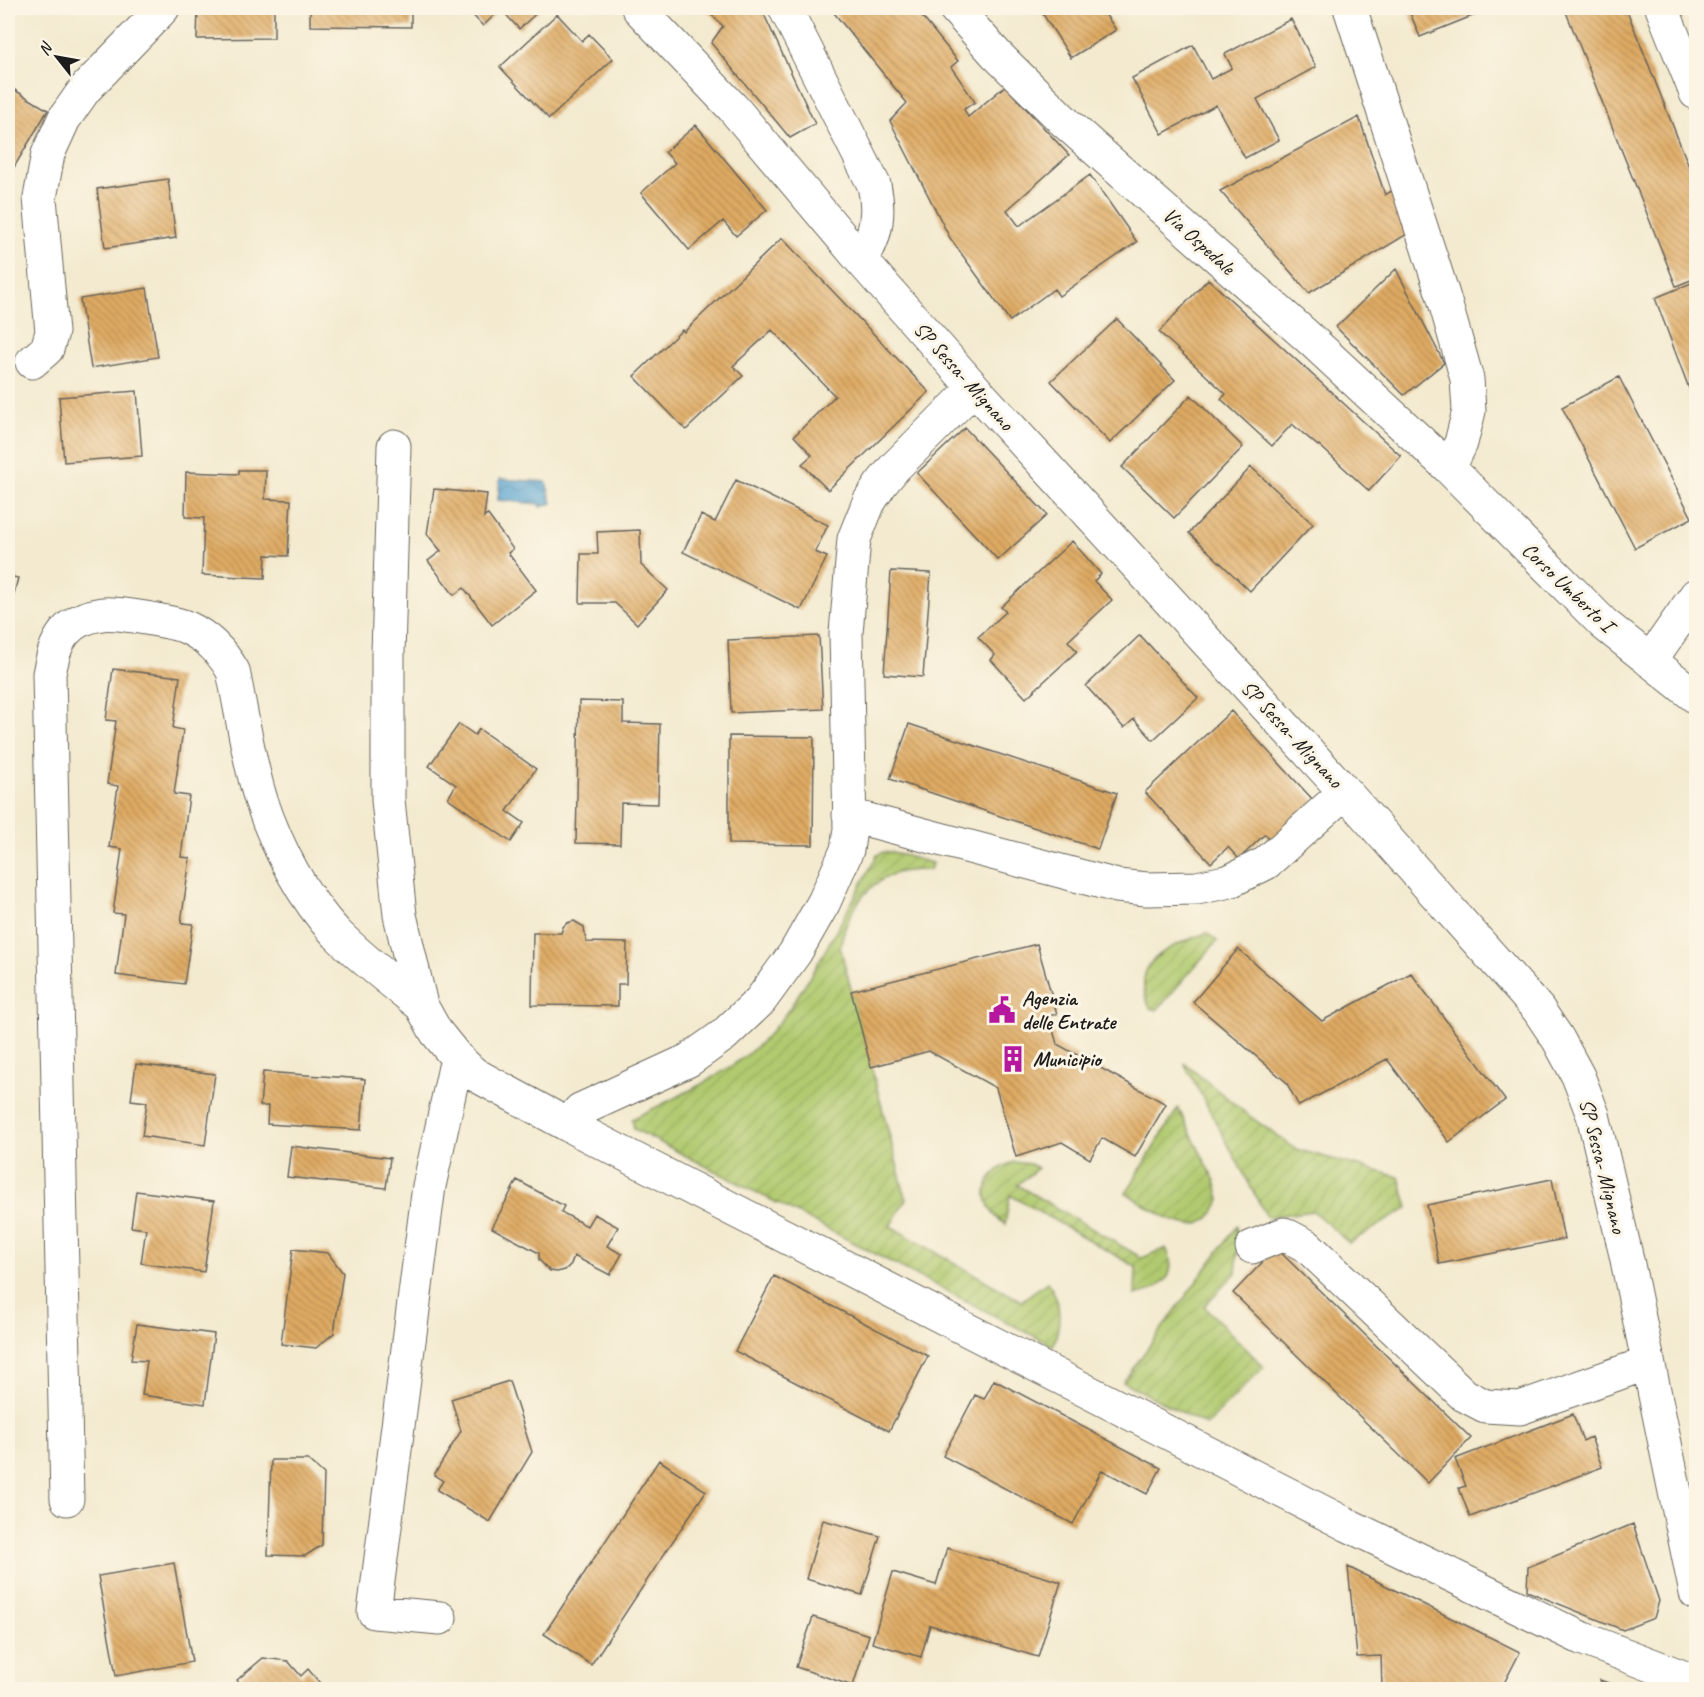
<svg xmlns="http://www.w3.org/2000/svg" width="1704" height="1697" font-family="Caveat,sans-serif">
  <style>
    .garden { fill: url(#garden-furrows); stroke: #667346; stroke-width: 1.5 }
    .water { fill: url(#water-waves); stroke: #3a6077; stroke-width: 1.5 }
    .building { fill: url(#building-back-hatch) }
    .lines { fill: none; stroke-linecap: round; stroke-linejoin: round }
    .minor-casing { stroke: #67645b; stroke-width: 35 }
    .minor { stroke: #fff; stroke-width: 33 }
    .labels { text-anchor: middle; stroke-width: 6; stroke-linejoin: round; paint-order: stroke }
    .street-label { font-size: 21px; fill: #1c1c1c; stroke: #fcf5e5 }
    .poi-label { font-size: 21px; font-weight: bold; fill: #1c1c1c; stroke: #fcf5e5; text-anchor: start }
  </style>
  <defs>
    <pattern id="garden-furrows" width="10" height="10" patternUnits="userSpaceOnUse" patternTransform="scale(1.5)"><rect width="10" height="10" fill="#b1ca6f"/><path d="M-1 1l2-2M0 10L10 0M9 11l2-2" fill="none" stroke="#98ad60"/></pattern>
    <pattern id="water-waves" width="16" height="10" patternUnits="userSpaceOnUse" patternTransform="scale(1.5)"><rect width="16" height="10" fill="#59a5d2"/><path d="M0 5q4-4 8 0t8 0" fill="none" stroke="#4986aa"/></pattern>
    <pattern id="building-back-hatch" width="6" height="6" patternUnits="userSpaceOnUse" patternTransform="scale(1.5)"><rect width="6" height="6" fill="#dfab63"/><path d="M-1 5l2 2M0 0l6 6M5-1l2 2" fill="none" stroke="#b48a51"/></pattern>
  </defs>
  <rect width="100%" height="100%" fill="#fcf5e5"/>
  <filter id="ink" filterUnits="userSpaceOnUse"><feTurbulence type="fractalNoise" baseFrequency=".0167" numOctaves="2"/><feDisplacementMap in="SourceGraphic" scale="12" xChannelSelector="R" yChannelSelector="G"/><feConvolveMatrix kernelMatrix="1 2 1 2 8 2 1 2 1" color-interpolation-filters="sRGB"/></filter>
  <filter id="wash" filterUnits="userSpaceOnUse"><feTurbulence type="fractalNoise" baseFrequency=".008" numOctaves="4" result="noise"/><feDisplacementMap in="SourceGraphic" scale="24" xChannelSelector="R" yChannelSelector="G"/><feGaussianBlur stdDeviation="1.35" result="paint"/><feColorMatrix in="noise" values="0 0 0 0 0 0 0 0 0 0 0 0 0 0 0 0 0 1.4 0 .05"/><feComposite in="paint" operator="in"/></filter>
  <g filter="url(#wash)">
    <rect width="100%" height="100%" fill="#f3eacf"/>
    <!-- garden -->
    <path class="garden" d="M884 852H892L932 863 930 870C918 870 904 870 893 874 862 887 846 916 840 947L906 1199 890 1226 1021 1301 1047 1282C1063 1301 1061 1324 1053 1346L634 1129 632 1119C674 1098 719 1079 755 1048 780 1026 798 996 815 968 837 931 857 893 877 855Z
      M1207 933 1217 941 1157 1010 1150 1008C1127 960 1170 946 1207 933Z
      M1184 1063 1248 1115 1296 1149 1399 1177 1408 1208 1349 1243 1313 1211 1267 1217Z
      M1178 1108 1215 1181 1220 1199C1202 1251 1156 1211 1126 1193Z
      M1014 1162 1030 1164 1038 1168 1017 1185 1142 1258 1166 1248C1180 1277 1161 1289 1135 1295L1136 1267 1010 1195 1005 1224C976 1205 981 1172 1014 1162Z
      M1237 1226 1238 1250 1236 1273 1204 1306 1264 1367 1206 1425 1123 1382Z"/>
    <!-- water -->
    <path class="water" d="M500 479 546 482 552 503 541 507 540 504 498 500Z"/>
    <g id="blocks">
      <!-- building -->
      <path class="building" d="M198 8H274V38L197 39Z
        M310 8H411V27L310 26Z
        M466 8H542L519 29 501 9 483 26Z
        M704 8H761L815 124 790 138 711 43 723 26Z
        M830 8H915L958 61 951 67 975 102 964 109 968 117 1005 86 1069 155 1007 210 1019 226 1090 175 1137 242 1059 296 1054 289 1010 321 950 238 890 121 907 103Z
        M1039 8H1101L1116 30 1071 58Z
        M1408 8H1474L1477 14 1420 37Z
        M1578 8H1626L1696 184V278L1676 286 1566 12Z
        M557 14 582 41 589 34 613 59 549 119 500 67Z
        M1291 19 1316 67 1257 99 1279 140 1245 158 1216 105 1162 134 1132 78 1193 45 1211 79 1232 68 1225 54Z
        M8 86 48 110 10 174 8 172Z
        M1359 117 1385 195 1395 189 1409 233 1309 293 1220 191Z
        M696 125 767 210 736 236 723 221 689 250 641 193 675 163 665 152Z
        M168 179 176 238 105 248 97 189Z
        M782 238 929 392 828 490 802 464 812 455 794 436 835 396 772 330 733 366 743 376 686 430 634 376 682 330 684 332Z
        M1396 269 1444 363 1404 395 1336 327Z
        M1208 279 1401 456 1369 491 1319 445 1318 446 1292 424 1272 446 1221 399 1226 394 1159 332Z
        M1696 281V407L1655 298Z
        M147 288 158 357 91 368 80 299Z
        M1117 319 1175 380 1110 443 1051 381Z
        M1619 377 1692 518 1635 548 1562 407Z
        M137 391 142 456 64 462 59 397Z
        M1191 395 1243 447 1174 518 1122 467Z
        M965 428 1047 515 998 560 917 473Z
        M1251 467 1313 524 1250 591 1189 533Z
        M239 470H266L265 499 291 500 288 556 266 555 265 578 202 575 204 518 185 517 186 472 239 474Z
        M736 480 828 525 815 552 827 557 801 610 683 552 701 515 715 522Z
        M434 489 487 494 484 517 488 515 513 549 508 553 536 590 492 625 464 588 454 595 428 561 441 551 427 534Z
        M640 530 641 565 668 590 637 624 615 603H580L581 554H598L597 532Z
        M1072 541 1101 574 1094 581 1112 600 1068 641 1077 651 1026 698 991 660 995 655 978 637 1006 612 1001 607Z
        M891 571 931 573 923 677 884 674Z
        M8 576 18 578 8 617Z
        M1140 635 1198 698 1153 740 1134 719 1124 728 1086 686Z
        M819 636 823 709 731 713 728 640Z
        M113 669 180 677 173 728 183 730 174 794 189 796 181 857 190 858 181 923 193 924 184 984 116 975 124 914 113 913 122 849 109 847 118 786 107 784 116 721 106 720Z
        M579 701 623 702V723L660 724 658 804 621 803 620 844 576 843Z
        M1231 711 1315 802 1272 842 1265 834 1239 859 1228 847 1211 863 1145 792Z
        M459 724 475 735 479 729 536 769 507 811 524 823 511 842 448 798 456 785 429 766Z
        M909 724 1117 793 1098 849 890 779Z
        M729 736 814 737 813 845 729 844Z
        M574 921 584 927 586 942 627 943 626 984H618V1006L532 1005 533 933H561L563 927 567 923Z
        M1037 944 1057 1014 1049 1016 1057 1044 1166 1104 1135 1157 1102 1138 1090 1159 1062 1142 1016 1157 996 1088 929 1051 871 1067 851 991Z
        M1238 949 1322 1021 1411 973 1505 1100 1449 1142 1387 1059 1299 1106 1286 1082 1193 1002Z
        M136 1064 215 1074 205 1145 142 1136 147 1102 131 1100Z
        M263 1072 365 1079 361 1130 267 1124 268 1106H260Z
        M291 1146 390 1158 386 1188 287 1177Z
        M1552 1179 1564 1239 1439 1264 1427 1205Z
        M517 1180 564 1206 561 1212 587 1226 594 1214 618 1227 607 1246 622 1254 610 1275 574 1256 571 1264 565 1270 557 1272 550 1271 539 1260V1253L492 1228Z
        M136 1191 214 1201 204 1272 141 1263 146 1229 131 1227Z
        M1276 1248 1471 1438 1428 1483 1233 1293Z
        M293 1249 328 1253 343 1273 334 1333 316 1348 281 1344Z
        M774 1276 928 1356 889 1431 735 1351Z
        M137 1324 214 1334 205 1404 142 1395 147 1361 131 1360Z
        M994 1380 1161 1468 1147 1494 1102 1470 1073 1524 943 1456 975 1395 984 1399Z
        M509 1381 532 1452 490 1522 437 1490 443 1481 434 1475 461 1431 451 1399Z
        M1573 1414 1583 1441 1591 1437 1602 1467 1470 1517 1459 1488 1466 1486 1455 1459Z
        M271 1460H308L324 1474 322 1545 305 1556 268 1555Z
        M659 1460 706 1491 591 1665 544 1634Z
        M823 1520 880 1536 862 1595 806 1579Z
        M1633 1524 1659 1601 1654 1618 1623 1630 1527 1591 1528 1567Z
        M947 1548 1061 1582 1038 1657 930 1625 921 1657 872 1643 893 1572 936 1585Z
        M174 1563 192 1662 116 1676 98 1576Z
        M1348 1567 1520 1652 1501 1689H1382L1381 1656 1357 1657Z
        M813 1617 869 1635 853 1686 796 1667Z
        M263 1658 288 1661 301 1676 308 1669 325 1689H244L237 1680Z
        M1600 1680 1625 1689H1599Z"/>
    </g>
  </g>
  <g filter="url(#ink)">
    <use href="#blocks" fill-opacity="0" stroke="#67645b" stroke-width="1.5"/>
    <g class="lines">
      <defs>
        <path id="minor" d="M638 8 733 108 861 260 974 388 1345 792 1538 1009 1558 1039 1578 1076 1593 1115 1626 1255 1696 1593
          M785 8 874 185C880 212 877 237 861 260
          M955 8 996 54 1066 123 1310 339 1449 468 1604 624 1696 697
          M1350 8 1443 295 1467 379 1469 411 1461 443 1449 468
          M1662 8 1696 93
          M32 362 47 349 52 332 40 198 48 154 64 119 85 89 163 8
          M394 446 388 654V800L400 915 421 1005 436 1032 457 1058 474 1074 568 1125 1348 1525 1581 1638 1696 1682
          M1650 661 1696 595
          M849 815 1117 886 1147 889 1197 888 1230 881 1266 863 1345 792
          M568 1125 580 1110 689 1060 724 1035 760 1001 795 953 824 902 847 850 850 829 846 633 854 539 869 502 881 484 895 467 974 388
          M1252 1247 1284 1234 1307 1246 1464 1395 1485 1406 1520 1408 1648 1363
          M67 1499 49 674C52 659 55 644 65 632 74 621 89 616 102 614 115 612 176 622 188 628 209 638 222 652 233 671 242 714 248 759 261 800 277 848 303 898 337 934 363 960 392 982 421 1005
          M440 1618 374 1612 429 1186 457 1058"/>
      </defs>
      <!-- minor casing -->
      <use href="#minor" class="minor-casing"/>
      <!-- minor -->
      <use href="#minor" class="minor"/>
    </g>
  </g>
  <!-- icons -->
  <defs>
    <symbol id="civic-bare" viewBox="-9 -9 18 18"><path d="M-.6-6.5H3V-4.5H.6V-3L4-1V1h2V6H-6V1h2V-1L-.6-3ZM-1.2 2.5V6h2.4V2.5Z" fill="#b5179e" stroke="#fcf5e5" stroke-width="2.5" paint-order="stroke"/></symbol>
    <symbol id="building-bare" viewBox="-9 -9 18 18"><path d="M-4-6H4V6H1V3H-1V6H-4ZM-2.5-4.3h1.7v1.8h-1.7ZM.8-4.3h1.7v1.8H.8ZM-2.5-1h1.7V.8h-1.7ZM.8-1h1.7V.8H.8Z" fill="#b5179e" stroke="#fcf5e5" stroke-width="2.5" paint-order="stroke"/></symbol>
  </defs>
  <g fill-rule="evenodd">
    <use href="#civic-bare" x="983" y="991" width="38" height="38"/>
    <use href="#building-bare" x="994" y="1040" width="38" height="38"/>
  </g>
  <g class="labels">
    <!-- street labels -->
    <g class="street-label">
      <text transform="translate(1199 241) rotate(42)" y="7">Via Ospedale</text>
      <text transform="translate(964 376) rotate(48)" y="7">SP Sessa- Mignano</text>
      <text transform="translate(1568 587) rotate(44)" y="7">Corso Umberto I</text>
      <text transform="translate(1292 734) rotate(47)" y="7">SP Sessa- Mignano</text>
      <text transform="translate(1603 1166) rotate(76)" y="7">SP Sessa- Mignano</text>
    </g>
    <!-- poi labels -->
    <g class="poi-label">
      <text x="1022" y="1005">Agenzia<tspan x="1022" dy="24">delle Entrate</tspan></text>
      <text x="1033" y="1066">Municipio</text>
    </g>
  </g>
  <!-- margin -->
  <rect width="1704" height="1697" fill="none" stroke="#fcf5e5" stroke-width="30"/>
  <!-- north arrow -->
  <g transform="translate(57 57) rotate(301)" stroke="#fcf5e5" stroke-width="4.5" paint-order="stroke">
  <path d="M0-4.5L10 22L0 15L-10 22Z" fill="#1c1c1c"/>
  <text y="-9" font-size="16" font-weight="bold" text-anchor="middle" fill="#1c1c1c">N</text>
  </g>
</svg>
